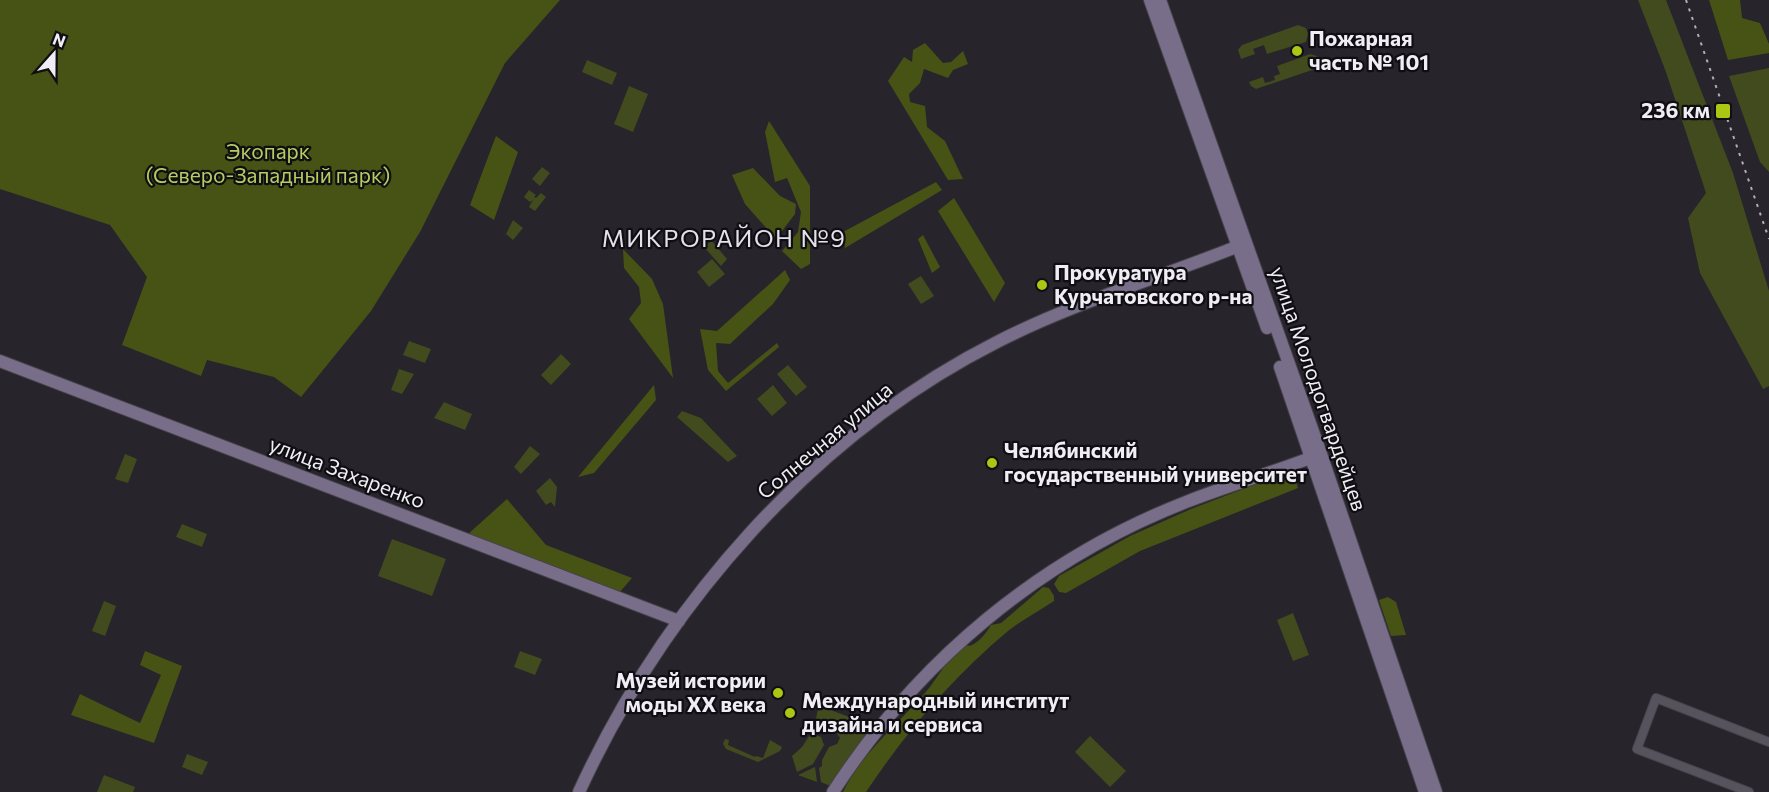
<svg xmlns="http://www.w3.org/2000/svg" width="1769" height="792" font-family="Commissioner,sans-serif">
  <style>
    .green { fill: #424b1d }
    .forest { fill: #475215 }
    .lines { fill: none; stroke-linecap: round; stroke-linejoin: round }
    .street-casing { stroke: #46434b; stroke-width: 10 }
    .secondary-casing { stroke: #46434b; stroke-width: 14 }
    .street { stroke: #56535c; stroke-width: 8 }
    .secondary { stroke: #796e89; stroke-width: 12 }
    .rail { stroke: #b1afb6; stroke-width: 2; stroke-dasharray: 3 6; stroke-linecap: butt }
    .poi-dot { fill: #acc613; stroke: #0f0e12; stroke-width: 2 }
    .labels { text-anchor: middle; stroke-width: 4.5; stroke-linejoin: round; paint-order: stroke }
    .poi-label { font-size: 21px; font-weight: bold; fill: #f0eef4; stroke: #0f0e12; text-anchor: start }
    .park-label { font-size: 21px; fill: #b6cb61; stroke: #0f0e12 }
    .street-label { font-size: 21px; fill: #f0eef4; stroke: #0f0e12 }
    .quarter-label { font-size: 24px; letter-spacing: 1.5px; fill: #e5e1ec; stroke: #0f0e12 }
  </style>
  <rect width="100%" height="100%" fill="#27242c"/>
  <!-- green -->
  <path class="green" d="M1638 0H1666L1733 173 1769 291V386L1763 389 1700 273 1688 218 1706 193 1666 72Z
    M1298 25 1306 28 1308 34 1306 42 1267 54 1264 45 1253 49 1255 54 1241 59 1238 50 1242 45Z
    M1310 54 1320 57 1321 64 1318 68 1256 89 1251 86 1249 82 1263 77 1265 83 1275 80 1274 76 1280 74 1277 66Z
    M587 60 617 73 612 85 582 72Z
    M1769 68V172L1760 162 1729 76Z
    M629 86 648 94 633 132 614 124Z
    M542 167 550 173 540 186 532 179Z
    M529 190 536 195 534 197 536 198 541 193 546 197 535 211 529 207 533 200 530 202 524 197Z
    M513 220 523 228 513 240 506 234Z
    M711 240 727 259 721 266 704 247Z
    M712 259 725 274 709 287 697 272Z
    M921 276 934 296 921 304 908 284Z
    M409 341 431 349 425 363 403 355Z
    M561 354 571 364 551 385 541 375Z
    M788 365 807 387 796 396 777 374Z
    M399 369 414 374 402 394 391 390Z
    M773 385 787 403 772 416 757 399Z
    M444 402 472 414 465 430 434 418Z
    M682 411 701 418 737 456 728 462 677 417Z
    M530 446 540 454 521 474 514 467Z
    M125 454 137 459 128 483 115 479Z
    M550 478 557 487 555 507 551 502 546 505 536 491Z
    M182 524 207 534 202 547 176 537Z
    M392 539 446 559 432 596 378 576Z
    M104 601 116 606 105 636 92 631Z
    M1293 613 1309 655 1293 661 1277 620Z
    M520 651 542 659 535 675 514 667Z
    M818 709H828L873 726 830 786 821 782 819 768 822 766V760L829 747 837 744 840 738 834 729H827L823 732 814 728Z
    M811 733 821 737 824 745 813 764 797 772 792 756 802 747Z
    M1090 736 1126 771 1110 787 1075 752Z
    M725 739 729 740 728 745 755 757 756 756 763 758 770 740 782 747 780 751 758 762 726 749 723 744Z
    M187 754 208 762 202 775 182 767Z
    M815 767 817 782 798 775Z
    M104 775 135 787 133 792H97Z"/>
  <!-- forest -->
  <path class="forest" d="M0 0H560L505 63 420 232 371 311 301 397 274 377 207 360 201 376 122 345 147 277 110 225 0 189Z
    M1709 0H1740L1742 18 1760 23 1769 44V53L1728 60Z
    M925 43 943 63 951 62 963 51 968 64 953 70 948 78 924 69 920 83 909 94 910 102 925 106 927 127 945 141 963 179 948 180 888 81 904 57 912 62 913 50Z
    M769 121 810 186V264L801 269 782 251 798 232 801 212 787 178 775 182 765 132Z
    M496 136 518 152 494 220 470 205Z
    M753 168 780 196 796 204 795 214 776 239 745 204 732 175Z
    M936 182 942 190 845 248 843 232Z
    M954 198 1005 283 994 302 938 211Z
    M923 235 940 267 932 273 918 239Z
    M623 249 652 279 663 304 673 378 629 319 641 303 639 287 624 268Z
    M785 270 790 280 773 304 730 344 716 343 718 371 728 383 777 343 779 347 726 391 708 370 700 329 717 331Z
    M654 385 656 400 594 473 578 477Z
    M1293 470 1298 488 1140 551 1066 593 1059 592 1054 584 1059 576 1130 536 1191 509Z
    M507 499 546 545 632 578 619 593 467 535Z
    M1043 587 1049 588 1054 596V601C1039 611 1022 620 1008 631 953 677 906 732 866 792H843C862 753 897 725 925 693 938 678 947 658 963 647 968 644 967 647 972 645 980 641 987 632 991 625L1001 623Z
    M1388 597 1396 602 1406 635 1391 636 1379 600Z
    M145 651 182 666 154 743 71 715 80 694 140 723 161 675 140 665Z"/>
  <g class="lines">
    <defs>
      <path id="street" d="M1749 792 1637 749 1656 698 1769 742"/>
      <path id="secondary" d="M1150 0 1267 328
        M1160 0 1321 454 1436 792
        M0 361 679 621
        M1280 367 1425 792
        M579 792C664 606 813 435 997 342 1077 301 1163 277 1246 243
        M833 792C918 661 1040 559 1186 502 1229 485 1275 472 1318 455"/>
    </defs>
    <!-- street casing -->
    <use href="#street" class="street-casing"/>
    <!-- secondary casing -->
    <use href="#secondary" class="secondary-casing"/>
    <!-- street -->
    <use href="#street" class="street"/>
    <!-- secondary -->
    <use href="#secondary" class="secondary"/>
    <!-- rail -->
    <path class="rail" d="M1686 0 1769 239"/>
  </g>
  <!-- markers -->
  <g class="poi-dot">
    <circle cx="1297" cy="51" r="6"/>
    <rect x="1715" y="103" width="16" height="16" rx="3"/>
    <circle cx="1042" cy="285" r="6"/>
    <circle cx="992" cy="463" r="6"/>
    <circle cx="778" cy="693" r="6"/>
    <circle cx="790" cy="713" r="6"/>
  </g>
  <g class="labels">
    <!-- poi labels -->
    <g class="poi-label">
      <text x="1309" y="46">Пожарная<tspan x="1309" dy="24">часть № 101</tspan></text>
      <text x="1710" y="118" text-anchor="end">236 км</text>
      <text x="1054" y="280">Прокуратура<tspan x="1054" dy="24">Курчатовского р-на</tspan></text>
      <text x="1004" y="458">Челябинский<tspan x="1004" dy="24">государственный университет</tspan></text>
      <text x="766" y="688" text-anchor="end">Музей истории<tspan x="766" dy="24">моды XX века</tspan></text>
      <text x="802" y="708">Международный институт<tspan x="802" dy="24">дизайна и сервиса</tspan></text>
    </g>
    <!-- park labels -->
    <g class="park-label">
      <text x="268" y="159">Экопарк<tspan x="268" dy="24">(Северо-Западный парк)</tspan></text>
    </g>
    <!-- street labels -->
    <g class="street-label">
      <text transform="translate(1318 389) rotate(71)" y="7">улица Молодогвардейцев</text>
      <text transform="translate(825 441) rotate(-40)" y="7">Солнечная улица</text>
      <text transform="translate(347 473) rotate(21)" y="7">улица Захаренко</text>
    </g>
    <!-- quarter labels -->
    <g class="quarter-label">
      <text x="724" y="247">МИКРОРАЙОН №9</text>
    </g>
  </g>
  <!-- north arrow -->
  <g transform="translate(54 54) rotate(21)" stroke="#0f0e12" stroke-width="4.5" paint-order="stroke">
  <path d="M0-4.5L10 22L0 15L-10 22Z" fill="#f0eef4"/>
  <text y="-9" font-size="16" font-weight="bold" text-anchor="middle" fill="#f0eef4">N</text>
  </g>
</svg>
